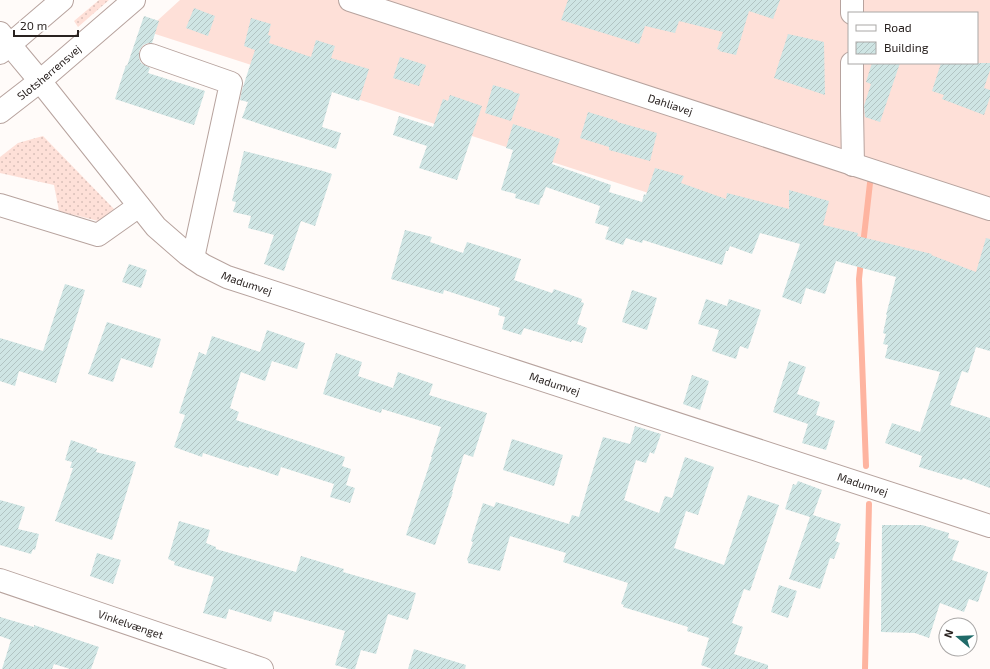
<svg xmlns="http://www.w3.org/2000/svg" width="990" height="669" font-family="'Exo 2',sans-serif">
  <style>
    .grass { fill: url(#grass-dots) }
    .garden { fill: #fee0d8; fill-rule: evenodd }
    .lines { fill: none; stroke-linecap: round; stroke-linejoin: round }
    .stream { stroke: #feb4a0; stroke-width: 6 }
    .building { fill: url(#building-hatch) }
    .minor-casing { stroke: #b7a39e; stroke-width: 24 }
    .minor { stroke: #fff; stroke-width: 22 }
    .labels { text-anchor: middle; stroke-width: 3.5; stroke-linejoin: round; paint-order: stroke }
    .street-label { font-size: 11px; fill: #292220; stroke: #fff }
  </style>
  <defs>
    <pattern id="grass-dots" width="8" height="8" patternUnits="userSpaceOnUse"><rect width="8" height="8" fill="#fee0d8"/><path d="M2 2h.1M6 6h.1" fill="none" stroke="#dac0b9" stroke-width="1.8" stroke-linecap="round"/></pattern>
    <pattern id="building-hatch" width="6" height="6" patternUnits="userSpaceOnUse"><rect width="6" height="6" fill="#cfe5e4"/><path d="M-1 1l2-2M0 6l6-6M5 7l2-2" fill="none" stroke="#b2c4c3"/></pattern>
  </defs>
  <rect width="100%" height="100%" fill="#fffbf9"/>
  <!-- grass -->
  <path class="grass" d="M99 0H109L78 27 74 21Z
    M43 136 114 209 98 221 59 211 54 185 0 173V157L18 143Z"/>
  <!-- garden -->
  <path class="garden" d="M180 0H990V303L146 31ZM849 13H977V63H849Z"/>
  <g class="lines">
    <!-- stream -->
    <path class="stream" d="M863 245 870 183
      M861 260 859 279 866 466
      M865 669 869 504"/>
  </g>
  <!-- building -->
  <path class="building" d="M568 0H780L773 19 749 11 736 55 719 51 720 50 717 49 723 32 679 21 675 33 645 26 639 44 561 20Z
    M194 8 215 16 208 36 186 28Z
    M144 16 159 21 152 43H148L143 45 139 51V58L141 63 150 68 148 73 205 91 194 125 115 99 126 65 127 66Z
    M251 18 271 24 268 35 271 36 269 43 311 57 316 40 335 46 331 58 369 69 359 101 332 92 322 127 341 133 336 149 242 118 248 102 240 100 242 90 255 50 244 46Z
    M788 34 824 42 825 95 774 78Z
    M400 57 426 65 419 86 393 78Z
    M872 63H900L880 122 865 117 864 106 871 84 866 82Z
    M941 63H990V70L984 88 990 90V97L984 115 942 99 944 95 932 91Z
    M493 85 513 91V92L520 94 511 121 485 113Z
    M450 95 482 106 457 180 419 168 427 146 393 135 399 116 433 127 443 99 448 101Z
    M588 112 618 121 617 122 657 133 650 161 609 150V147L580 138Z
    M513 124 560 139 552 164 611 185 609 192 642 202 644 194 646 195 655 168 684 176 681 183 726 199 727 193 789 209V190L829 201 823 225 858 233 857 236 932 254 931 255 976 272 986 238 990 239V351L976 347 968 373 962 371 950 405 990 418V488L963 478 962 480 919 467 922 456 885 443 892 423 920 432 940 372 885 358 888 345 883 344 886 334 883 333 887 315H886L896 277 836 261 825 294 806 288 801 304 782 297 800 244 760 233 752 254 730 246 728 251H726L722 265 643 240 642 243 626 238 623 245 605 239 609 227 595 223 600 206 546 187 542 198H541L539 205 515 198 516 194 501 190 513 150 506 148Z
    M244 151 323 171 332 174 315 226 301 221 284 271 264 264 274 235 248 228 251 216 233 212 236 202 232 201Z
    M405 230 432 237 430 242 463 253 467 242 521 259 514 280 552 293 554 289 582 299 581 302 584 303 577 324 587 328 582 343 572 340 571 342 524 328 521 335 502 329 505 317 498 315 500 308 444 290 443 294 391 279Z
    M129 264 147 270 141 288 122 282Z
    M65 284 85 290 56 383 19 371 15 386 0 381V338L43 351Z
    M632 290 657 298 647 330 622 322Z
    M706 299 727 306 729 299 761 310 748 349 740 346 736 359 712 351 719 330 698 324Z
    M107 322 161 339 152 368 121 358 113 382 88 374Z
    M267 330 305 343 297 369 272 361 265 381 241 372 230 408 239 412 236 420 345 457 342 466 351 469 346 485 355 488 350 503 330 497 334 484 281 467 278 476 249 466V468L203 453 202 457 174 447 185 415 179 413 199 352 206 355 212 336 260 352Z
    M336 353 362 362 358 376 393 388 398 372 433 384 429 395 487 413 473 457 464 454 452 492H453L435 545 406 535 432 457H431L441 427 382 409 381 413 323 394Z
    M789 361 806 367 797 394 820 402 816 415 835 421 826 450 802 443 808 424 773 412Z
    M692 375 709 381 700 410 683 404Z
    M635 426 661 434 654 454 650 452 646 463 636 460 624 500 659 513 665 496 672 498 685 457 714 467 698 515 686 511 674 548 724 565 748 495 779 505 750 591 744 589 732 623 743 627 734 654 768 665V669H712L701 665 709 638 687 631 688 627 623 607 624 605 621 604 628 583 563 562 566 553 510 536 500 571 468 563V561L467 560 473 542 471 541 483 503 494 507 496 502 569 524 572 515 579 517 587 489 603 437 630 444Z
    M512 439 563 455 554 486 503 470Z
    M71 440 97 449 96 452 136 462 112 540 55 521 73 468H70L72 462 65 460Z
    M798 481 822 490 813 515 841 524 835 541 840 543 834 559 830 558 820 589 789 579 810 517 785 509 793 484 796 485Z
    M0 500 25 507 18 529 39 534 35 550 33 549 31 554 0 545Z
    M179 521 210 530 206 543 216 547V549L296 572 301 556 344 569 343 572 416 593 408 620 388 614 376 654 361 650 355 669H349L335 665 345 631 274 611 271 622 229 609 226 619 203 613 214 577 174 565 175 562 168 559Z
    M882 525H922L949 533 948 538 959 541 952 560 988 572 978 602 969 599 964 612 940 603 929 638 915 633 881 632Z
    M97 553 121 560 113 584 90 576Z
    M779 585 797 591 788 618 771 612Z
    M0 617 34 627V625L99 647 91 669H70L54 664 52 669H2L11 640 0 636Z
    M414 649 466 665 465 669H408Z"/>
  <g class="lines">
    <defs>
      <g id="minor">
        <path id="s1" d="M350 0 990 209"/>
        <path d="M852 13V0"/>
        <path id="s2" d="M0 33 40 81 156 227 187 254 203 265 227 277 990 526"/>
        <path d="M0 53 62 0"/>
        <path d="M151 55 231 83 193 258"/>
        <path d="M852 63V110L853 165"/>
        <path id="s3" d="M0 112 40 81 134 0"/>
        <path d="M0 205 98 235 139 206"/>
        <path id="s4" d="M0 580 262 669"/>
      </g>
    </defs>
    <!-- minor casing -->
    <use href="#minor" class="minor-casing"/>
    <!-- minor -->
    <use href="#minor" class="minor"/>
  </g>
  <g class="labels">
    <!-- street labels -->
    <g class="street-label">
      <text dy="4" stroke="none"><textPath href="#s3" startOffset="63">Slotsherrensvej</textPath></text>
      <text dy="4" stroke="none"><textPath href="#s1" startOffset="337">Dahliavej</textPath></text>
      <text dy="4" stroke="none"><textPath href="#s2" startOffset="357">Madumvej</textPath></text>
      <text dy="4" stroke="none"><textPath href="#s2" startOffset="681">Madumvej</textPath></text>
      <text dy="4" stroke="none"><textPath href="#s2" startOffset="1005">Madumvej</textPath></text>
      <text dy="4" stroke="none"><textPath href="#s4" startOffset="138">Vinkelvænget</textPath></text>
    </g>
  </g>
  <!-- legend -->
  <rect x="848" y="12" width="130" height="52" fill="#ffffff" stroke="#a9a7a6"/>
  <rect x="856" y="25" width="20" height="6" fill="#ffffff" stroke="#a9a7a6"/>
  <text x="884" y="32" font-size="12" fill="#292220">Road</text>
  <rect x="856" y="42" width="20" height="12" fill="url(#building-hatch)" stroke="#a9a7a6"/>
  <text x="884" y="52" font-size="12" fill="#292220">Building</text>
  <!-- north arrow -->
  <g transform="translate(958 637) rotate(289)"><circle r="19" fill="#ffffff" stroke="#a9a7a6"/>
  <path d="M0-3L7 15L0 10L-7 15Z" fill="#206b69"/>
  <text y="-6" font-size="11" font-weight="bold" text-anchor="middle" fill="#292220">N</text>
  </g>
  <!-- scale -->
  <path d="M14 30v6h64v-6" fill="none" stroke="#292220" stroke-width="2"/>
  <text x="20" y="30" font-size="12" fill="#292220" stroke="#ffffff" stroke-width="3" paint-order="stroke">20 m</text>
</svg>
